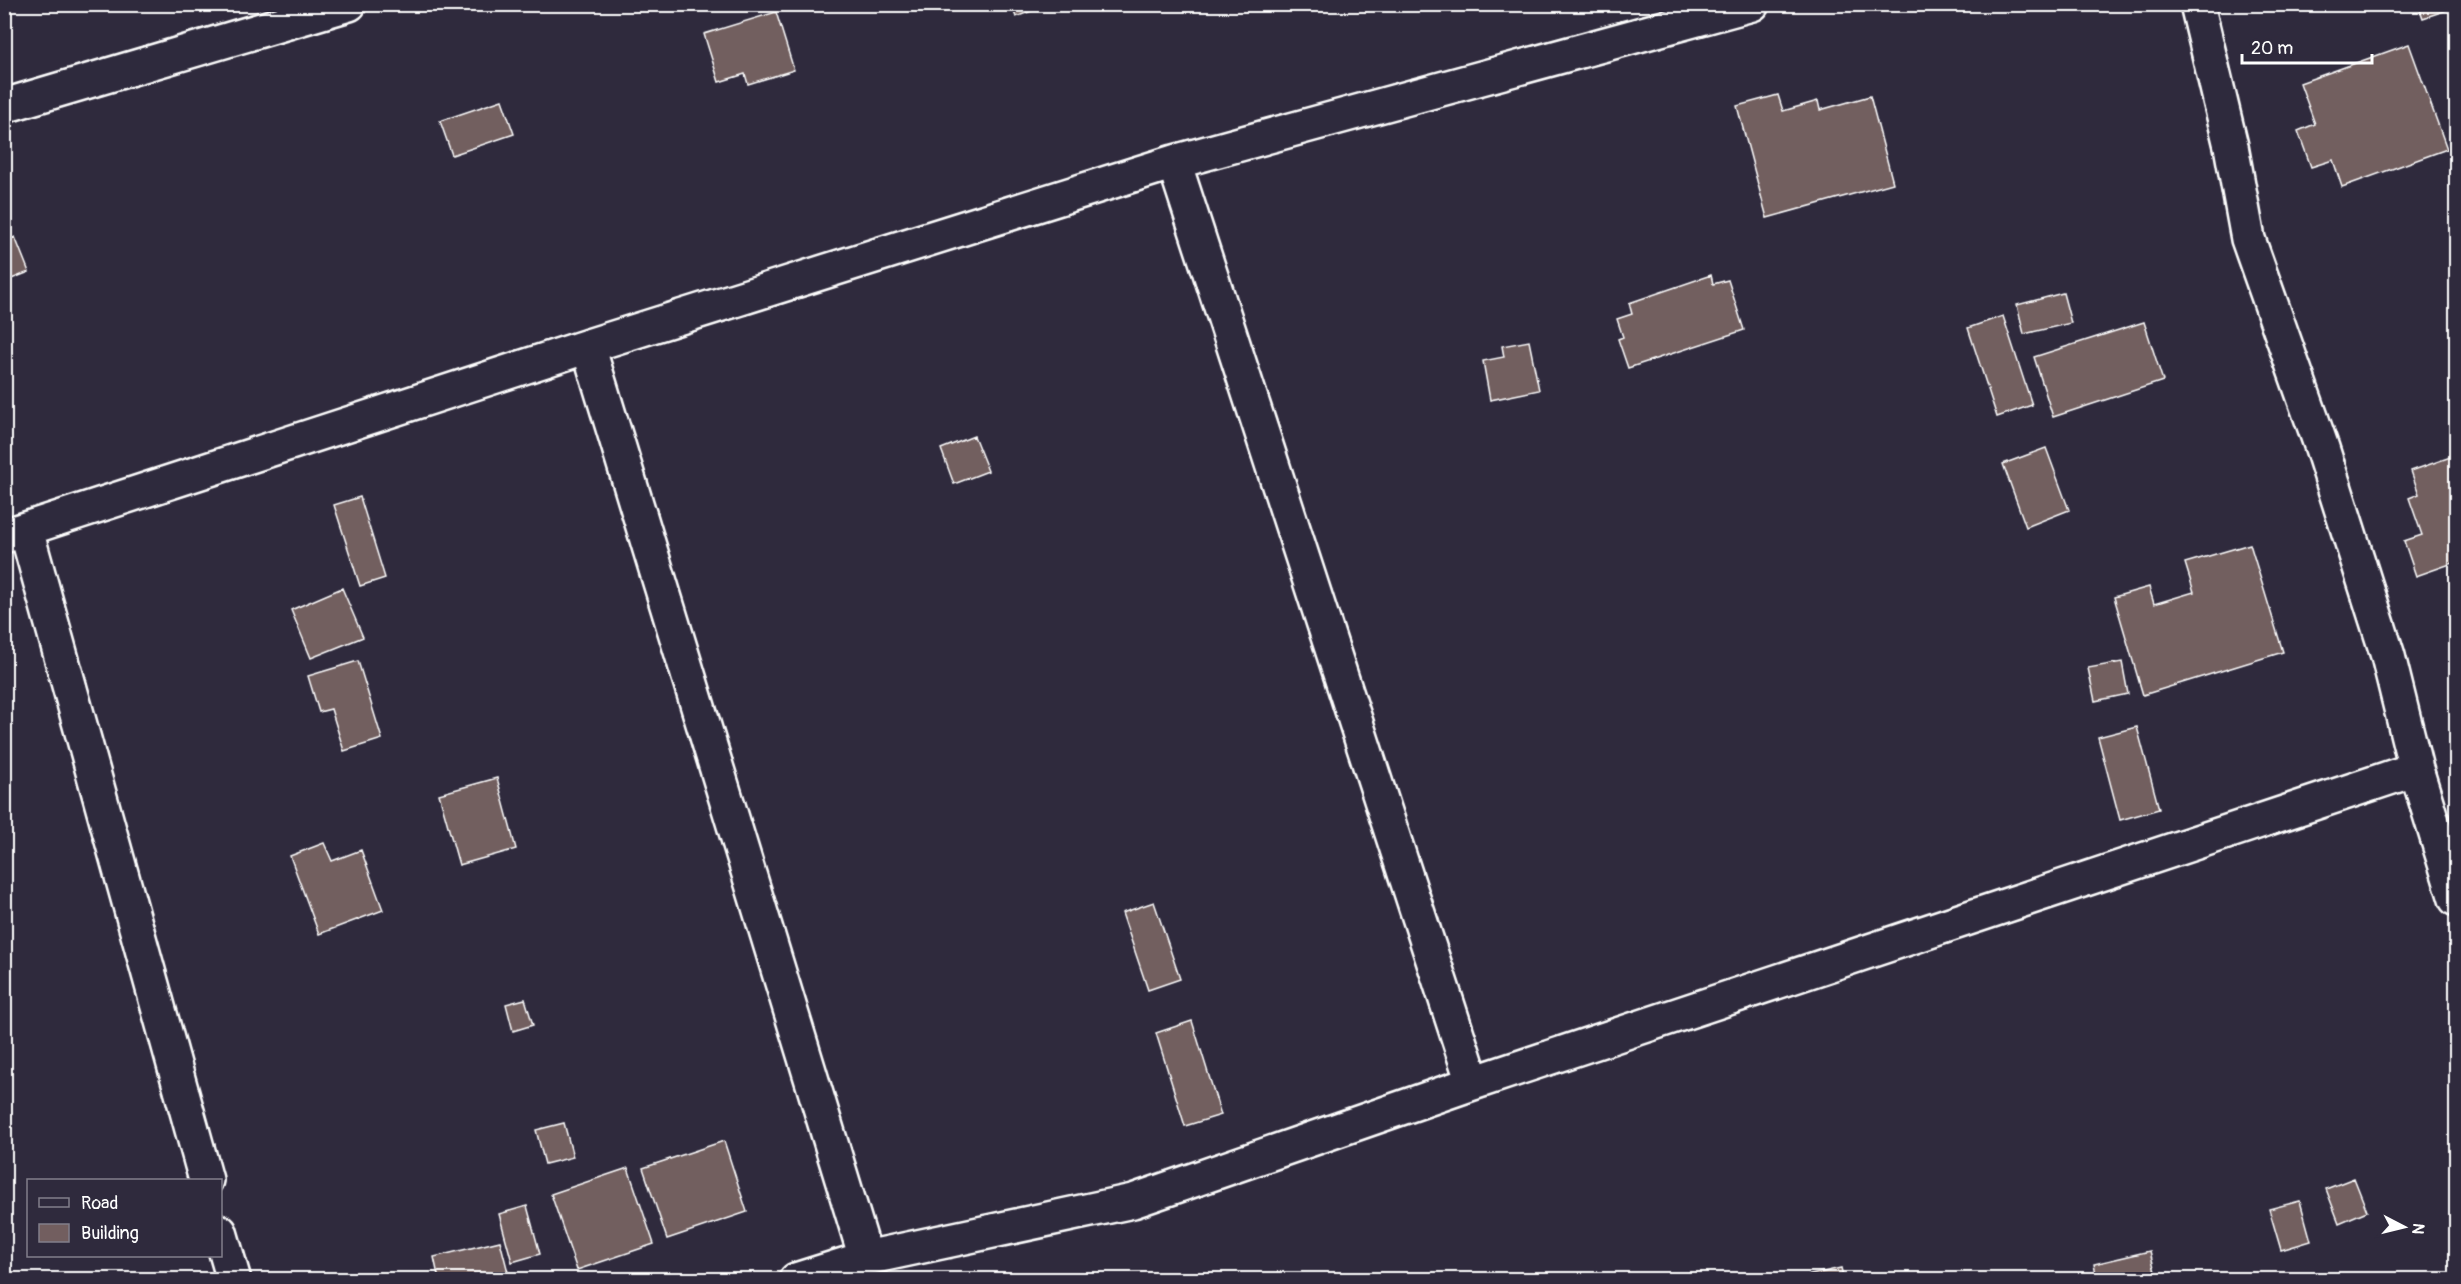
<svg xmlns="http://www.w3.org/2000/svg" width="2461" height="1284" font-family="Pangolin,sans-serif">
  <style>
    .building { fill: #725e5f; stroke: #fff; stroke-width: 1.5 }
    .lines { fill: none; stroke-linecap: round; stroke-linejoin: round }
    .minor-casing { stroke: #fff; stroke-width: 38 }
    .minor { stroke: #2f2a3d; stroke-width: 33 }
  </style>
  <rect width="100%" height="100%" fill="#2f2a3d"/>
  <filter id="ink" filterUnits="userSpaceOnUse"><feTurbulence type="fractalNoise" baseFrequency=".0167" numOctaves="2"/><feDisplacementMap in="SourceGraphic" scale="12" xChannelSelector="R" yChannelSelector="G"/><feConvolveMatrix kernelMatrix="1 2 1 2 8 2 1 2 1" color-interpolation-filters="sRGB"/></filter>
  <g filter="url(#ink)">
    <!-- building -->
    <path class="building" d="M1011 4H1049L1016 17Z
      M2418 4H2456V7L2423 18Z
      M776 12 794 70 748 84 745 74 719 82 704 34Z
      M2409 44 2447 149 2342 187 2333 160 2311 167 2298 131 2315 124 2300 83Z
      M1778 95 1783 111 1818 101 1820 110 1870 96 1893 183 1767 218 1737 106Z
      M502 100 514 134 452 155 440 121Z
      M15 237 29 272 4 282V242Z
      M1711 275 1713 284 1728 280 1744 330 1628 368 1618 339 1623 337 1617 319 1632 314 1629 303Z
      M2063 293 2071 323 2024 334 2017 305Z
      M2003 316 2032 405 1997 417 1968 328Z
      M2144 322 2163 381 2053 417 2034 357Z
      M1529 341 1539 390 1490 400 1483 361 1504 357 1502 346Z
      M974 436 988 471 954 484 941 449Z
      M2046 448 2069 510 2026 527 2003 464Z
      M2456 455V562L2416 576 2404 541 2422 535 2409 498 2419 494 2411 471Z
      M360 497 385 578 360 586 334 505Z
      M2250 544 2283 652 2143 695 2114 597 2149 587 2154 604 2194 592 2185 563Z
      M342 588 363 637 311 658 291 610Z
      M358 661 382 739 344 751 331 709 319 712 308 676Z
      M2122 662 2128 694 2095 701 2088 668Z
      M2137 727 2159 809 2120 820 2098 737Z
      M497 778 516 849 459 865 439 794Z
      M324 843 332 861 361 850 383 910 319 934 290 856Z
      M1154 902 1180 979 1148 990 1122 913Z
      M525 999 533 1025 513 1031 506 1004Z
      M1192 1021 1221 1115 1185 1126 1156 1033Z
      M564 1123 573 1157 545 1164 536 1130Z
      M724 1141 747 1212 667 1239 643 1168Z
      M628 1168 654 1244 577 1270 551 1194Z
      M2354 1178 2367 1211 2339 1223 2326 1189Z
      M2300 1201 2311 1241 2281 1250 2269 1209Z
      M527 1206 540 1254 512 1262 499 1214Z
      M500 1241 510 1280H439L434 1257Z
      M2150 1251 2157 1280H2097L2094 1264Z
      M1841 1268 1844 1280H1807L1806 1276Z"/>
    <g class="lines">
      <defs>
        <path id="minor" d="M2197 4 2231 146 2248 239 2322 448 2388 656 2416 769 2456 899
          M4 106 349 4
          M1174 162 1473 1083
          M588 346 866 1258
          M26 530 206 1180
          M4 536 588 346 1174 162 1752 4
          M220 1232 234 1280
          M796 1280 866 1258 1133 1201 1473 1083 2416 769"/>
      </defs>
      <!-- minor casing -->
      <use href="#minor" class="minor-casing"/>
      <!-- minor -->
      <use href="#minor" class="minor"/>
    </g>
  </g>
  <!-- margin -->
  <rect width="2461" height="1284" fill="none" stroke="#2f2a3d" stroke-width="24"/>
  <rect x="12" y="12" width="2437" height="1260" fill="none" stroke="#fff" stroke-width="2" filter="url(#ink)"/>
  <!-- legend -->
  <rect x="27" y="1179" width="195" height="78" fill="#2f2a3d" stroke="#827f8b" stroke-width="1.5"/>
  <rect x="39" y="1198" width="30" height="9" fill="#2f2a3d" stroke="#827f8b" stroke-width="1.5"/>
  <text x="81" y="1209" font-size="18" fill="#ffffff">Road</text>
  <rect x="39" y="1224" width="30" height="18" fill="#725e5f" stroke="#827f8b" stroke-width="1.5"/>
  <text x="81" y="1239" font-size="18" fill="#ffffff">Building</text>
  <!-- north arrow -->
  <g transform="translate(2404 1227) rotate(97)" stroke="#2f2a3d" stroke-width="4.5" paint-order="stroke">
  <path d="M0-4.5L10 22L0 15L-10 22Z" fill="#ffffff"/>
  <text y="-9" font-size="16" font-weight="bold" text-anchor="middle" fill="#ffffff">N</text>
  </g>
  <!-- scale -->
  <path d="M2242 54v9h130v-9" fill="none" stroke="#ffffff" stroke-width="3"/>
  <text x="2251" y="54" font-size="18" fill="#ffffff" stroke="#2f2a3d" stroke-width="4.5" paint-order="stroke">20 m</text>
</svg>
